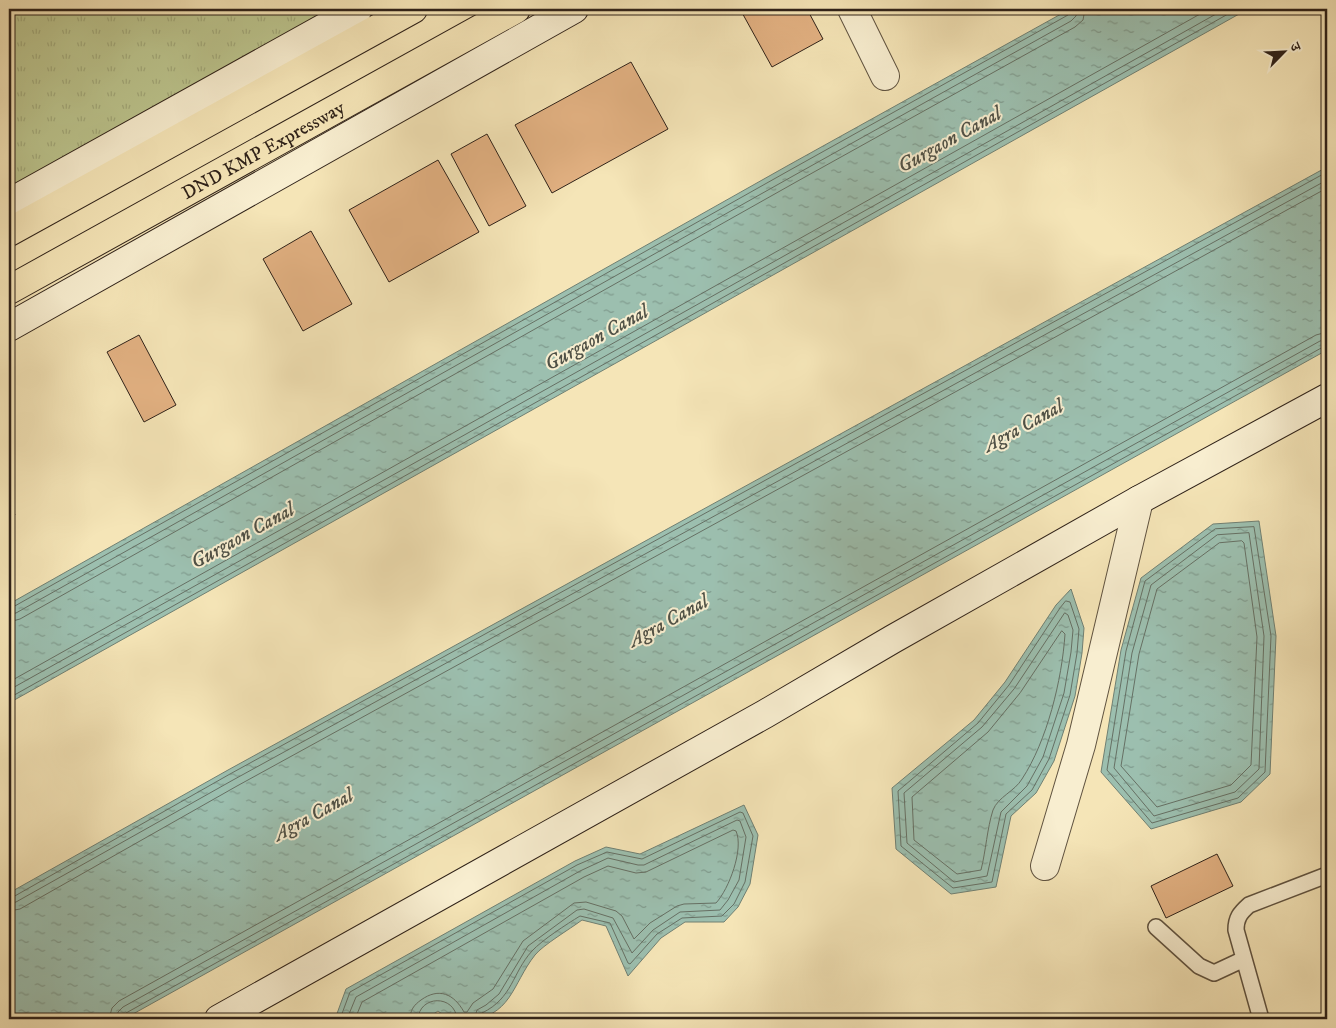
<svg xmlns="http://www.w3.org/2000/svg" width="1336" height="1028" font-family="'IM FELL DW Pica','Noto Serif Devanagari',serif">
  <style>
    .grass { fill: url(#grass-tufts); stroke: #767454 }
    .water { fill: url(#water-ripples); stroke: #708073 }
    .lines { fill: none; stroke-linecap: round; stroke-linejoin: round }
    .shore { stroke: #667064; stroke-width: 1 }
    .building { fill: #e2b182; stroke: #2f2219 }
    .lane-casing { stroke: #605340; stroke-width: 18 }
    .street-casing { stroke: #605340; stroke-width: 30 }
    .secondary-casing { stroke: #2f2219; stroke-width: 30 }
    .highway-casing { stroke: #2f2219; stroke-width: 30 }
    .lane { stroke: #f8eed0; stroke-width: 15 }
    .street { stroke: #f8eed0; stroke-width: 28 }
    .secondary { stroke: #f8eed0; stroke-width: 28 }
    .highway { stroke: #f5e5b7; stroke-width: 28 }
    .labels { text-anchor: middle; stroke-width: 4; stroke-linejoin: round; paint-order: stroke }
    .street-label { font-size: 19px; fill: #2f2219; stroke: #f8eed0 }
    .water-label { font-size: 20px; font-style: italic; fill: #505146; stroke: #f8eed0 }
  </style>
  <defs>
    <pattern id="grass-tufts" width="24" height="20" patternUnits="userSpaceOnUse" patternTransform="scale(1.25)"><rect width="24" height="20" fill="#bcc58e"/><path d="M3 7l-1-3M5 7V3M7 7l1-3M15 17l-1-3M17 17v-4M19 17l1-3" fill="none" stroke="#a2a97a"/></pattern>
    <pattern id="water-ripples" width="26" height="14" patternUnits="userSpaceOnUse" patternTransform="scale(1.25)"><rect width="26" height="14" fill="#9cbfaf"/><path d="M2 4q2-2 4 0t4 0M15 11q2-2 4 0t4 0" fill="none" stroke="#809b8e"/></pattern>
  </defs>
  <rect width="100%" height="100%" fill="#f5e5b7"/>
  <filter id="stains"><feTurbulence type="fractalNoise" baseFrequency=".004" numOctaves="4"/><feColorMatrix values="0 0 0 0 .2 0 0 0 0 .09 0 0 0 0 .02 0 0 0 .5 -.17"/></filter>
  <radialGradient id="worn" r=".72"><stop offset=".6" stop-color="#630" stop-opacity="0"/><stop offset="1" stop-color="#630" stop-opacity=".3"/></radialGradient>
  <!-- grass -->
  <path class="grass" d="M9 9H336L9 190Z"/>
  <!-- water -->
  <path class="water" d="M1070 9H1248L9 703V604L787 166Z
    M1327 167V350L124 1019H9V893L228 770Z
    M1259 521 1276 636 1270 774 1241 802 1151 829 1101 772 1121 650 1141 578 1213 524Z
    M1071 589 1084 628 1082 653 1075 696 1054 761 1036 793 1011 816 996 887 951 894 896 849 892 788 974 720 1005 682 1056 605Z
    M744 805 758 835 750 884 738 907 724 922H685L661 938 628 976 606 926 582 920C570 929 543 945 535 955 512 984 511 1019 466 1019 452 1019 449 1020 438 1011L426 1019H335L346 989 575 861 606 847 640 854Z"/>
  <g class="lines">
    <!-- shore -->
    <path class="shore" d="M1254 527 1271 636 1265 772 1238 798 1152 823 1107 770 1126 651 1145 581 1215 529Z
      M1249 533 1264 636 1259 769 1235 792 1154 816 1114 768 1132 653 1151 585 1217 535Z
      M1242 541 1244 543 1257 637 1251 765 1231 785 1157 807 1121 766 1139 654 1157 589 1219 543Z
      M1066 601 1070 602 1079 629 1077 653 1070 695 1049 759 1032 790 1006 814 992 882 953 888 901 846 898 791 978 723 1009 685 1060 608Z
      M9 608 13 607 790 170 1068 15 1071 9
      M1065 613 1068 615 1073 630 1071 652 1064 693 1043 757 1027 786 1001 812 987 876 954 882 907 843 904 793 982 727 1014 689Z
      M9 614 16 613 793 176 1071 21 1076 16 1078 9
      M9 622 20 619 796 182 1075 27 1083 20 1085 9
      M1062 631 1065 634C1062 680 1047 741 1022 779 1015 791 998 797 993 810 987 829 986 850 981 870L957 874 914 840 912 797 988 732 1020 693Z
      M9 682 1209 9
      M9 690 1225 9
      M9 698 1237 9
      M9 897H13L230 774 1327 172
      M9 904 16 902 233 780 1327 180
      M9 911 20 909 237 786 1327 188
      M109 1019 112 1008 119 1001 1316 335 1327 332
      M117 1019 118 1012 123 1007 1320 341 1327 340
      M123 1019 126 1013 1323 347 1327 346
      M340 1019 350 992 577 865 607 852 642 859 740 812 743 813 753 836 745 882 734 904 722 916 682 918 657 934 630 964 628 963 610 923 580 916C567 924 542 940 532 951 512 973 513 998 482 1013L480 1019
      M347 1019 356 997 580 871 608 858 638 865H644L737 820 740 821 746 837 739 880 728 900 720 910 680 912 653 930 632 953 613 918 584 909 577 910 528 946 499 994 486 1005 477 1010 474 1019
      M355 1019 362 1002 584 877 608 866 636 873 646 872 733 830 736 831C744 849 729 889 716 903L684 904 677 906 650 923 634 939 622 916 616 911 586 902 574 903 523 941 493 989 473 1003 467 1012H464C454 994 439 987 421 1000 414 1005 410 1010 410 1019
      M418 1019C419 995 455 994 457 1019"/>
  </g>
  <!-- building -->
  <path class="building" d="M740 9H807L823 39 772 67Z
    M631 62 668 129 552 193 515 125Z
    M487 134 526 206 489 226 451 154Z
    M438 160 479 232 389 282 349 210Z
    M311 231 352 304 303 331 263 259Z
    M139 335 176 405 144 422 107 352Z
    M9 503 15 515 9 518Z
    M1217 854 1233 886 1166 918 1151 886Z"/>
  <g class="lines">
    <defs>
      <path id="lane" d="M1156 927 1199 966 1214 973 1244 959
        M1261 1019 1236 930C1236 918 1240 913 1249 905L1327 875"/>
      <path id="street" d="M852 9 885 76
        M1045 866 1081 745 1139 500"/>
      <path id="secondary" d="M9 203 358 9
        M9 327 574 9
        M219 1019 765 714 893 639 1139 500 1327 398"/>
      <g id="highway">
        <path d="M9 232 413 9"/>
        <path id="s1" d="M9 290 516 9"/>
      </g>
    </defs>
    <!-- lane casing -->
    <use href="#lane" class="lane-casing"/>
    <!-- street casing -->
    <use href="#street" class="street-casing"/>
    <!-- secondary casing -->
    <use href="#secondary" class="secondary-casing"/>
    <!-- highway casing -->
    <use href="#highway" class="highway-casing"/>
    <!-- lane -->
    <use href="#lane" class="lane"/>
    <!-- street -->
    <use href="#street" class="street"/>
    <!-- secondary -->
    <use href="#secondary" class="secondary"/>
    <!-- highway -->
    <use href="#highway" class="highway"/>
  </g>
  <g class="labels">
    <!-- street labels -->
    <g class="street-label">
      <text dy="7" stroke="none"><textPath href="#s1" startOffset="290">DND KMP Expressway</textPath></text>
    </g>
    <!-- water labels -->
    <g class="water-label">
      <text transform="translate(949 139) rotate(-29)" y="7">Gurgaon Canal</text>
      <text transform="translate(596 337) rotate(-29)" y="7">Gurgaon Canal</text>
      <text transform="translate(1023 425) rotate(-29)" y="7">Agra Canal</text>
      <text transform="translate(242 535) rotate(-29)" y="7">Gurgaon Canal</text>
      <text transform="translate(668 620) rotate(-29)" y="7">Agra Canal</text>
      <text transform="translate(313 814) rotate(-29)" y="7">Agra Canal</text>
    </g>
  </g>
  <!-- margin -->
  <rect width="1336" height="1028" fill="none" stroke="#f5e5b7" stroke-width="30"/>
  <rect x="10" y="10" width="1316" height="1008" fill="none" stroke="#2f2219" stroke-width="2.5"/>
  <rect x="15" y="15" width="1306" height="998" fill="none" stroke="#2f2219"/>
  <!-- north arrow -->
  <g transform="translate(1284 52) rotate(66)" stroke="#f8eed0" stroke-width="4" paint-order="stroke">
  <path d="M0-4L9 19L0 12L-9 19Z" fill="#2f2219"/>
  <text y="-8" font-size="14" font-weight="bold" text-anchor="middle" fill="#2f2219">उ</text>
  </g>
  <rect width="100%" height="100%" filter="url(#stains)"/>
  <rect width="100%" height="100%" fill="url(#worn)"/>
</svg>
